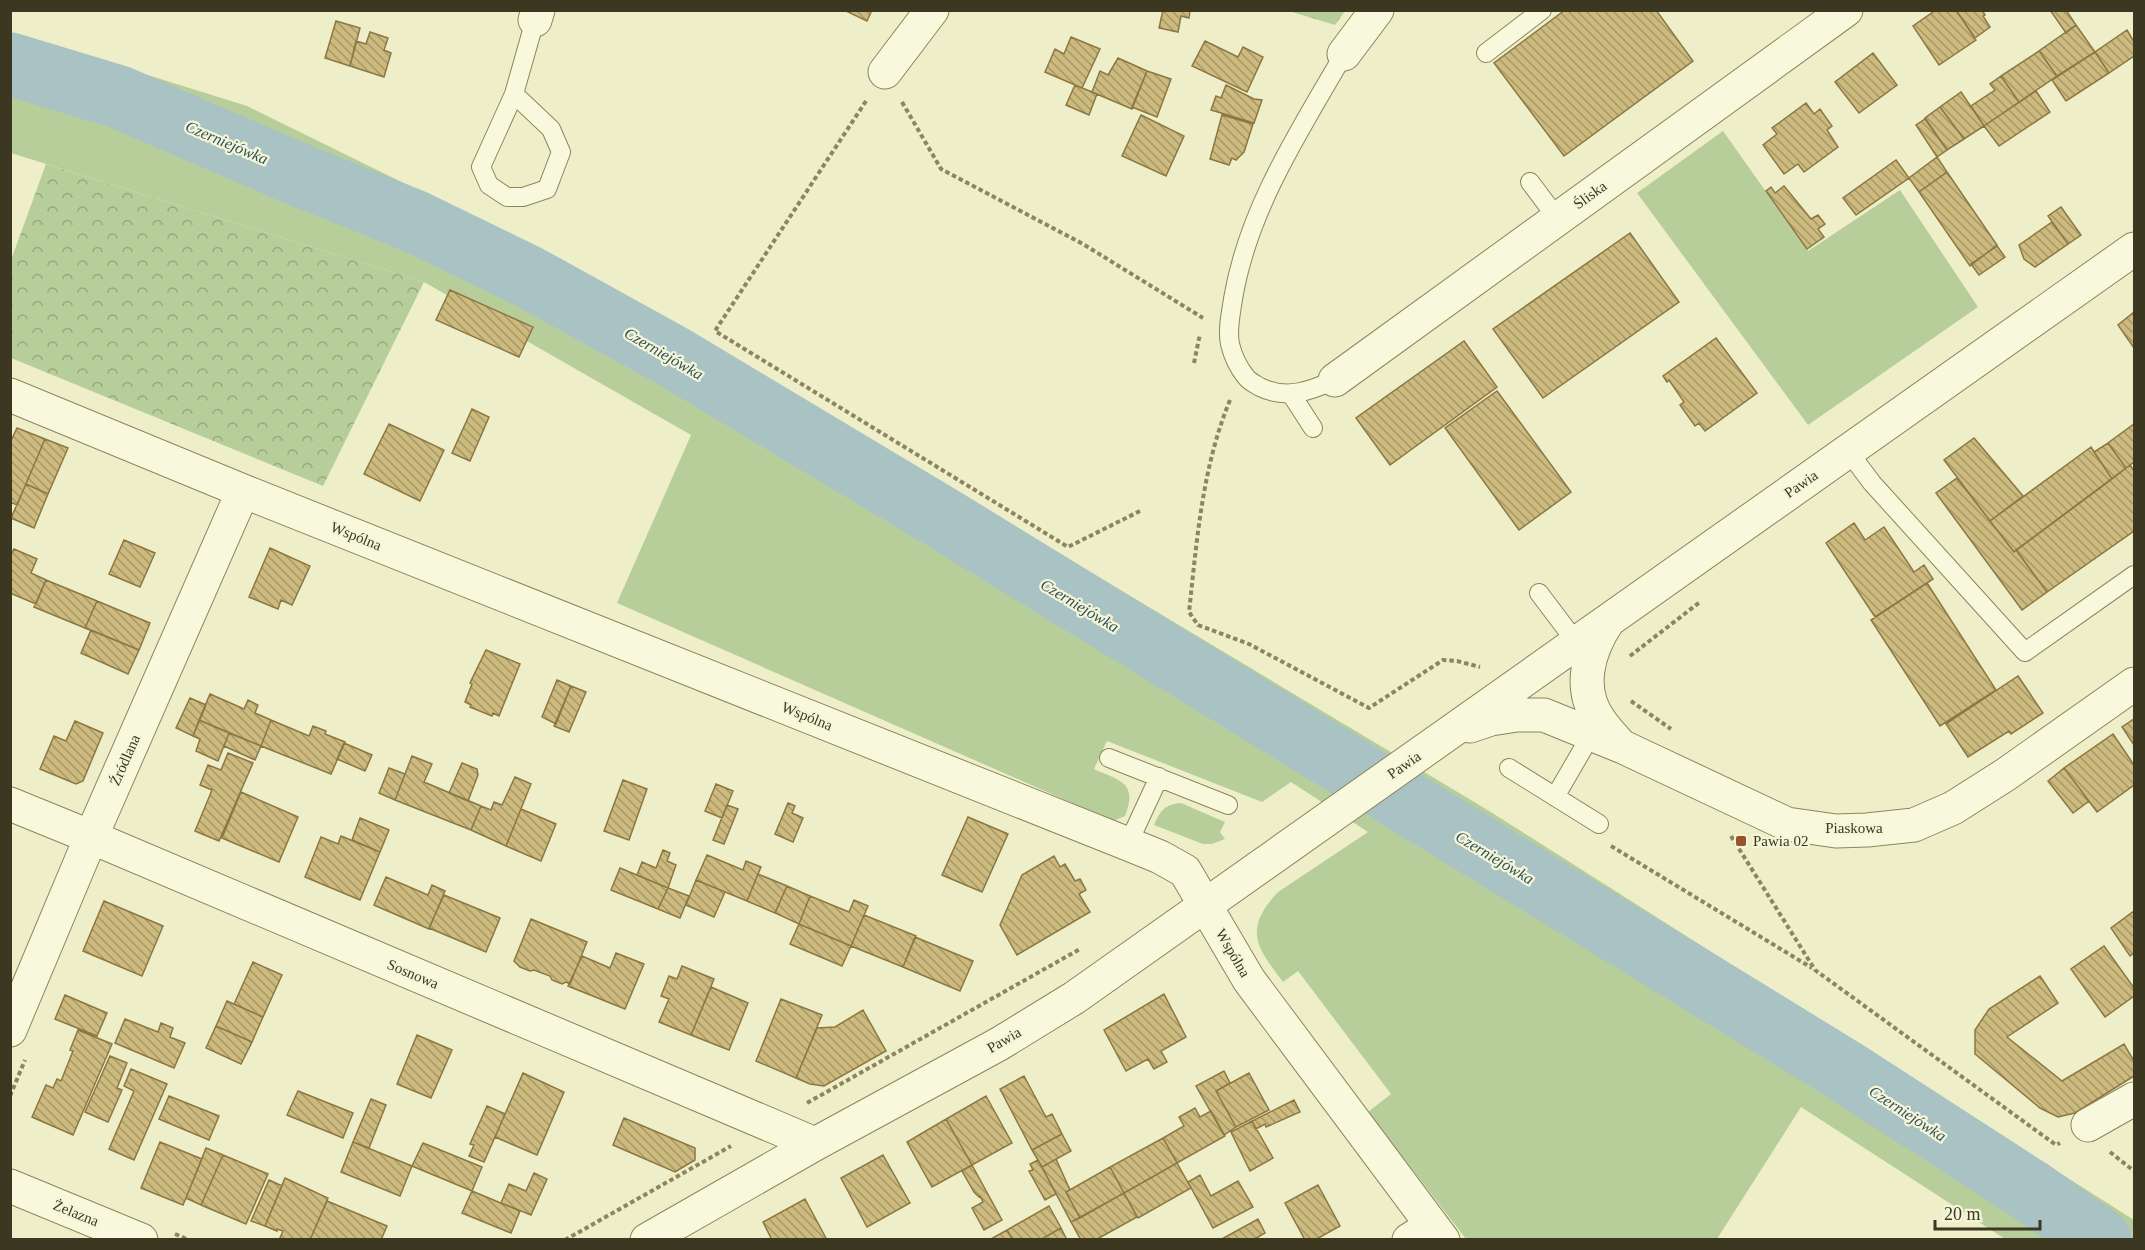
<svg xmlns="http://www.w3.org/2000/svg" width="2145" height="1250" font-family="'Times New Roman',serif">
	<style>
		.green { fill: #b7ce9b }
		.forest { fill: url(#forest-crowns) }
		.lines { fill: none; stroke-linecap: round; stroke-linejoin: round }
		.river { stroke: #a9c2c3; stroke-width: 63 }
		.building { fill: url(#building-back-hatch); stroke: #8b7742; stroke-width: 1.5 }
		.lane-casing { stroke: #8c855d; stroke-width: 20 }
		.street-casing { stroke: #8c855d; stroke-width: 35 }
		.path { stroke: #8c855d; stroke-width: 4; stroke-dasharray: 4.5 3; stroke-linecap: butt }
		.lane { stroke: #f8f9dc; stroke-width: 18 }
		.street { stroke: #f8f9dc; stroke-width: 33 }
		.poi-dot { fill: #9b512c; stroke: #f5f6d8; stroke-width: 2 }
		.labels { text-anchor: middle; stroke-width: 4.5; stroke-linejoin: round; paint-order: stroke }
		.street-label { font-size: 15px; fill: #3c3720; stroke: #f5f6d8 }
		.poi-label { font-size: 15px; fill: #3c3720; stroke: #f5f6d8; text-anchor: start }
		.water-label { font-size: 16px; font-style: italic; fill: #30505c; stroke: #f5f6d8 }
	</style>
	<defs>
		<pattern id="forest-crowns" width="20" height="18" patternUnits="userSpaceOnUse" patternTransform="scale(1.5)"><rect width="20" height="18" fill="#b7ce9b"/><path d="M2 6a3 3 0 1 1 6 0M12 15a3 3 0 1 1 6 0" fill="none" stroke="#96a87e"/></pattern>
		<pattern id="building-back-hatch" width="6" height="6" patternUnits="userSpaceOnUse" patternTransform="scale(1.5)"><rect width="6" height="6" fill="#cdba7e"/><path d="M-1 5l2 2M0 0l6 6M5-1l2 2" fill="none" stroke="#a89867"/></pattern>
	</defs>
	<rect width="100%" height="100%" fill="#eeefc8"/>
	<path class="green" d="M10,32L247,106L538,249L728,355L1486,809L2134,1220V1239H2005L1801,1107L1717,1239H1466L1368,1112L1391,1094L1298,971L1283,982C1256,946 1243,930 1278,892L1368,832L1291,782L1262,802L1107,741L1094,769C1121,781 1138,783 1125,816L1113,821L617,603L691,435L424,282L11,153Z
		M1723,131L1808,251L1900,190L1978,307L1808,425L1637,193Z
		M1181,803L1225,822L1220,832L1225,839L1212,844H1203L1154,825C1160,811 1165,804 1181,803Z"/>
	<path class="forest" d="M1289,11H1345L1335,25Z
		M46,164L424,282L323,486L11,358V260Z"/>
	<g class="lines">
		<path class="river" d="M10,64L119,97L290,171L416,222L527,276L672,356L944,519L1842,1069L2031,1191L2100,1240"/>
	</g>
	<path class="building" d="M844,10H872L867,21Z
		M1163,10H1190L1189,18L1181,16L1178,32L1159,28Z
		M1565,10H1656L1693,61L1564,156L1494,63Z
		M1936,10H1956L1976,40L1939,65L1913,26Z
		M1956,10H1982L1985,15L1983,16L1990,27L1975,38Z
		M2050,10H2066L2076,25L2066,33Z
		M336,21L360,28L350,66L325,58Z
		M2076,25L2095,52L2057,76L2039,51Z
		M2127,30L2134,42V56L2109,73L2095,52Z
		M370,32L388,38L384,50L391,53L384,77L350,66L356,41L366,44Z
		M1071,37L1100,49L1082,88L1045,72L1055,49L1064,54Z
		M1205,41L1238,57L1243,47L1263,57L1247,92L1192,66Z
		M2039,51L2057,76L2019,102L2001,76Z
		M2095,52L2109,73L2066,101L2052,80Z
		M1873,53L1897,85L1859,113L1835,82Z
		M1118,58L1147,71L1132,109L1092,92L1100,71L1108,75Z
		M1147,71L1171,79L1157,117L1132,107Z
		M2001,76L2019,102L1984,126L1971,106L1995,90L1990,84Z
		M1075,85L1097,94L1089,115L1066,105Z
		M1226,85L1254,99L1262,100L1254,123L1211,110L1216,96L1221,98Z
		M2036,91L2050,112L1999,146L1984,126Z
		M1961,92L1984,126L1964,139L1940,107Z
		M1806,103L1814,114L1820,109L1832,126L1827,130L1838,147L1804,172L1798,164L1784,174L1763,145L1777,134L1772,128Z
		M1940,107L1964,139L1947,150L1925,118Z
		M1141,115L1184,136L1166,176L1122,156Z
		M1222,115L1253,124L1244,152L1236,160L1232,158L1229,165L1210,159Z
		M1925,119L1947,150L1937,157L1916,125Z
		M1937,157L1947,172L1919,192L1909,178Z
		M1896,160L1909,178L1856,215L1843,198Z
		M1947,172L1997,245L1970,266L1919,192Z
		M1784,186L1811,219L1818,215L1825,224L1818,229L1824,237L1807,249L1766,191L1771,187L1775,193Z
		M2061,207L2081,235L2068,244L2048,216Z
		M2052,222L2068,244L2035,267L2024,259L2019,245Z
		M1630,233L1679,302L1543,398L1493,329Z
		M1997,246L2005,257L1979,275L1971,264Z
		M450,290L533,327L519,357L436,320Z
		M2134,312V348L2118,325Z
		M1716,338L1757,393L1705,431L1699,423L1695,426L1680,405L1684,402L1669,380L1667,382L1663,376Z
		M1464,341L1497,387L1390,465L1356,418Z
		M1497,391L1571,492L1519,530L1445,428Z
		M472,409L489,417L470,461L452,453Z
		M389,424L444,450L420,501L364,474Z
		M2134,424V462L2126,468L2108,443Z
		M17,428L45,439L17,505L10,502V443Z
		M1974,438L2023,496L1990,521L1944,460Z
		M45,439L68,448L48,494L26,484Z
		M2108,443L2126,468L2112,479L2094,452Z
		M2091,447L2112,479L2014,552L1990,521Z
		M2130,465L2134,471V531L2047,592L2016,550Z
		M1957,478L2014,552L2016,550L2047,592L2022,610L1936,493Z
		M26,484L48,494L34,528L11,518Z
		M1854,523L1865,540L1884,527L1914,572L1924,565L1933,579L1875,617L1826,543Z
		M124,540L155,553L140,587L109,574Z
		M270,548L310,566L292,605L281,600L278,609L249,597Z
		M14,549L37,559L31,573L46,580L36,604L10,593V557Z
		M46,580L97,601L85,628L34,607Z
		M1927,583L1996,690L1940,726L1871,620Z
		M97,601L150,623L139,650L85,628Z
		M91,630L139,650L128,674L81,653Z
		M486,650L520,664L499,716L493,713L492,716L470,707L471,705L465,702L472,684L470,683Z
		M2018,676L2043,713L2011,734L2009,731L1968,757L1946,724Z
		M557,680L571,686L556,724L542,717Z
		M571,686L586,692L569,732L554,726Z
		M210,694L244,709L248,700L258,705L255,713L271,720L261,746L199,720Z
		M190,698L206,705L193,736L176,728Z
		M2134,719V745L2122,727Z
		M199,720L229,733L218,761L196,751L200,739L193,736Z
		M271,720L309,736L313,726L326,731L325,734L345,742L331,774L261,746Z
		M75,721L103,733L83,781L76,784L40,769L54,736L66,741Z
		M229,733L261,746L255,760L224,746Z
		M2113,734L2134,765V785L2097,812L2064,768Z
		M344,743L372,755L365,771L337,759Z
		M228,753L253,763L219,841L195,831L212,790L200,785L208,765L221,770Z
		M412,756L432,764L424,782L481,806L471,830L395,800Z
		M462,763L477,769L478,775L468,801L449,793Z
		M389,768L405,774L395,800L379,793Z
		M2064,768L2089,801L2073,813L2048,781Z
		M515,777L531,784L506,846L471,830L481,806L491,810L494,802L502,805Z
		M623,780L647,789L629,840L604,831Z
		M716,784L733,791L722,818L705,811Z
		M241,792L298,817L279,862L222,838Z
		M788,803L795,806L792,813L803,818L793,842L775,834Z
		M727,805L738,809L724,844L713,840Z
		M521,809L556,824L541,861L506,846Z
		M968,817L1008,834L982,892L942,875Z
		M360,818L389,830L380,852L352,840Z
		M341,836L380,852L360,900L305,877L321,837L338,844Z
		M663,850L670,853L667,861L676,865L668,888L637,875L642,862L656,868Z
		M707,855L743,870L746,861L761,867L747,901L696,880Z
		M1054,856L1060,867L1065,864L1075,881L1080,879L1086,890L1079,894L1090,912L1017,955L1000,925L1022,875Z
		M620,868L668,888L658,909L611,890Z
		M758,874L787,886L775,913L747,901Z
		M386,877L428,895L432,885L445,891L429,929L374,905Z
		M696,880L725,892L714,917L686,905Z
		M787,886L810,896L799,924L775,913Z
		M668,888L689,896L680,918L658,909Z
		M444,895L500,918L486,952L429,928Z
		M810,896L849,912L854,900L868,906L851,946L799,924Z
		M104,901L163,926L142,976L83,951Z
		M2134,911V953L2130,956L2111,928Z
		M864,915L916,936L903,967L851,946Z
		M531,919L587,942L570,984L566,982L562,984L552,980L550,976L534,970L530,971L520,967L514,961Z
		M799,924L851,946L842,966L790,944Z
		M915,937L973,961L960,991L903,967Z
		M2104,946L2134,988V996L2105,1017L2071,969Z
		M616,953L644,964L625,1009L568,986L582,956L610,968Z
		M253,962L282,975L263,1017L234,1004Z
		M682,966L714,979L691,1035L659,1022L669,999L661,996L669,976L677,979Z
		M2040,976L2058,1003L2007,1037L2062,1081L2124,1044L2134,1061V1076L2075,1113L2058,1117L2040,1108L1975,1054V1030L1989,1009Z
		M711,987L748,1003L729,1050L691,1035Z
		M1164,994L1186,1037L1161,1051L1167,1062L1154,1069L1148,1059L1126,1071L1104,1030Z
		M65,995L107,1013L97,1036L55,1019Z
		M781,999L822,1015L796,1078L756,1061Z
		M227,1001L263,1017L252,1042L216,1026Z
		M863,1010L886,1051L824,1086L810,1084L796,1078L817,1028L835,1027Z
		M125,1019L158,1032L161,1023L173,1028L170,1037L185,1043L174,1068L115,1043Z
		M216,1026L252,1042L241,1064L206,1048Z
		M78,1030L112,1044L73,1135L32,1117L46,1085L53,1088L57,1079L61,1081L73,1051L70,1050Z
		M417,1035L452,1050L431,1098L397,1084Z
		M110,1056L127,1063L117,1088L122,1090L108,1122L85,1112Z
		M131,1069L167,1084L134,1160L109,1149L134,1091L124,1086Z
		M1224,1071L1230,1083L1216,1091L1236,1127L1224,1135L1196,1086Z
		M523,1073L564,1092L537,1155L495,1137Z
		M1249,1073L1269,1110L1236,1127L1216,1091Z
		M1024,1076L1046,1117L1052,1114L1062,1134L1032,1150L1000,1089Z
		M298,1091L353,1113L343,1138L287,1115Z
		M169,1096L219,1116L209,1140L159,1119Z
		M986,1096L1012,1143L972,1165L946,1119Z
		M371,1099L386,1105L369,1148L353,1142Z
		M1294,1100L1300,1112L1266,1127L1265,1124L1256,1129L1252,1121Z
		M487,1106L505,1114L484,1162L469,1156L474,1145L470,1144Z
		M1195,1108L1200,1117L1211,1111L1225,1136L1177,1163L1163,1138L1184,1126L1179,1117Z
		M624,1118L695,1148V1160L675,1172L613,1145Z
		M946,1119L972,1165L932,1187L907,1142Z
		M1252,1121L1273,1158L1250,1171L1231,1132Z
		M1062,1134L1071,1151L1042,1167L1032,1150Z
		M1163,1138L1177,1163L1124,1193L1110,1167Z
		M160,1142L202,1159L183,1205L141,1188Z
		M353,1142L412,1166L400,1196L341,1172Z
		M423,1143L482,1167L472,1191L412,1166Z
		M206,1148L223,1155L201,1205L186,1198Z
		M223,1155L268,1174L246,1224L201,1205Z
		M883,1155L910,1203L867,1227L841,1178Z
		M1056,1159L1070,1190L1066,1192L1080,1218L1071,1222L1042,1167Z
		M1038,1160L1056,1194L1045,1200L1029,1171L1033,1170L1030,1164Z
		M1177,1163L1191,1188L1138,1218L1124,1193Z
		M972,1165L1002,1220L984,1230L972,1208L983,1202L980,1196L979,1197L974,1192L962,1171Z
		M1110,1167L1124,1193L1080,1218L1066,1192Z
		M534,1173L547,1179L531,1215L501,1203L509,1184L526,1191Z
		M1200,1175L1211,1196L1238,1181L1253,1207L1213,1228L1188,1182Z
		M285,1178L328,1198L310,1240H279L283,1231L277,1229V1231L265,1226Z
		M269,1180L282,1186L265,1226L251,1221Z
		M1318,1185L1340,1226L1315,1240H1305L1285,1203Z
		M472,1191L520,1211L511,1233L462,1213Z
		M1124,1193L1137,1217L1099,1238V1240H1081L1071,1222Z
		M805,1199L827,1240H772L763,1222Z
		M327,1201L387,1226L381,1240H310Z
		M1049,1206L1061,1228L1040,1240H1013L1007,1230Z
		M1258,1219L1265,1233L1253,1240H1220Z
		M1061,1228L1067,1240H1040Z
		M1007,1230L1013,1240H989Z"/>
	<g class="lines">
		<defs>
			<path id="lane" d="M1486,53L1542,10
				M514,94L551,129L561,152L547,189L523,197H507L489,185L481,167L514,94L535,20
				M1530,182L1557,218
				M1335,380C1310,391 1286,400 1260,387C1255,384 1250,382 1246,377C1238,367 1233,357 1230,344C1227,330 1231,313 1233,299C1248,209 1299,132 1344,54
				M1291,394L1313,428
				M1848,451L1872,483L2025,652L2134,575
				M1539,593L1576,642
				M1109,758L1228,805
				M1509,768L1599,824
				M1555,797L1591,735
				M1128,844L1159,777"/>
			<path id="street" d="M535,20L538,10
				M1344,54L1377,10
				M885,72L932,10
				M1335,380L1846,10
				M10,395L243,491L1128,844L1160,857L1185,871L1249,980L1443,1240
				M1608,621C1588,651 1577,689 1600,721C1606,730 1614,738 1621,746
				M1470,726L1491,719L1517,715H1544L1623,747L1787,824L1836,831L1867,830L1914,825L1953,808L2005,775L2134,684
				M10,804L91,837L815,1144
				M10,1030L91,837L243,491
				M2088,1125L2134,1099
				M10,1186L141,1240
				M647,1240L815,1144L999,1044L1074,998L2134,249
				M1409,1240L1432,1226"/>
		</defs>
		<use href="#lane" class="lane-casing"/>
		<use href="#street" class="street-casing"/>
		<path class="path" d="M866,101L715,331L1068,547L1140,511
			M902,102L941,169L1083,244L1203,318
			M1194,363L1200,334
			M1230,400C1202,468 1197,540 1189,612L1198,625L1249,644L1369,708L1443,660L1457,661L1480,667
			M1630,656L1700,602
			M1631,701L1671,729
			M1731,836L1815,970L2056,1145L2060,1143
			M1611,846L1812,968
			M10,1096L25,1060
			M807,1103L1080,949
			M2110,1152L2134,1171
			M175,1234L189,1240
			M565,1240L731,1146"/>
		<use href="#lane" class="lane"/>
		<use href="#street" class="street"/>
	</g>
	<rect class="poi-dot" x="1735" y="835" width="12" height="12" rx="3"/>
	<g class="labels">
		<g class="street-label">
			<text transform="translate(1590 195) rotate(-36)" y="5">Śliska</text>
			<text transform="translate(1801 484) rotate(-35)" y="5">Pawia</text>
			<text transform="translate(356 536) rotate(22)" y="5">Wspólna</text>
			<text transform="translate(807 716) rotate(22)" y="5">Wspólna</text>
			<text transform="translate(125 760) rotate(-66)" y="5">Źródlana</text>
			<text transform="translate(1404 765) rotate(-35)" y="5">Pawia</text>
			<text x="1854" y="833">Piaskowa</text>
			<text transform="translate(1233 953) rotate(60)" y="5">Wspólna</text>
			<text transform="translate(413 974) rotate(23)" y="5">Sosnowa</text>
			<text transform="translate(1004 1040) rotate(-30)" y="5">Pawia</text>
			<text transform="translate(76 1213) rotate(22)" y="5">Żelazna</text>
		</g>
		<g class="poi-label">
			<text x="1753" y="846">Pawia 02</text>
		</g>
		<g class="water-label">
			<text transform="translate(227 142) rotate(23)" y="6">Czerniejówka</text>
			<text transform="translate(664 353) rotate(30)" y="6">Czerniejówka</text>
			<text transform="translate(1080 605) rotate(31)" y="6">Czerniejówka</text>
			<text transform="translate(1495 857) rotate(31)" y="6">Czerniejówka</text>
			<text transform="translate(1908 1113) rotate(33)" y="6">Czerniejówka</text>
		</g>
	</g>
	<rect width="2145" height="1250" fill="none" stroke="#3c3720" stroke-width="24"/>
	<path d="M1935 1220v9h105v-9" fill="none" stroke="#3c3720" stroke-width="3"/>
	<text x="1944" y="1220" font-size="18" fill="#3c3720" stroke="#f5f6d8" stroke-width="4.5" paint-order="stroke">20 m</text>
</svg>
